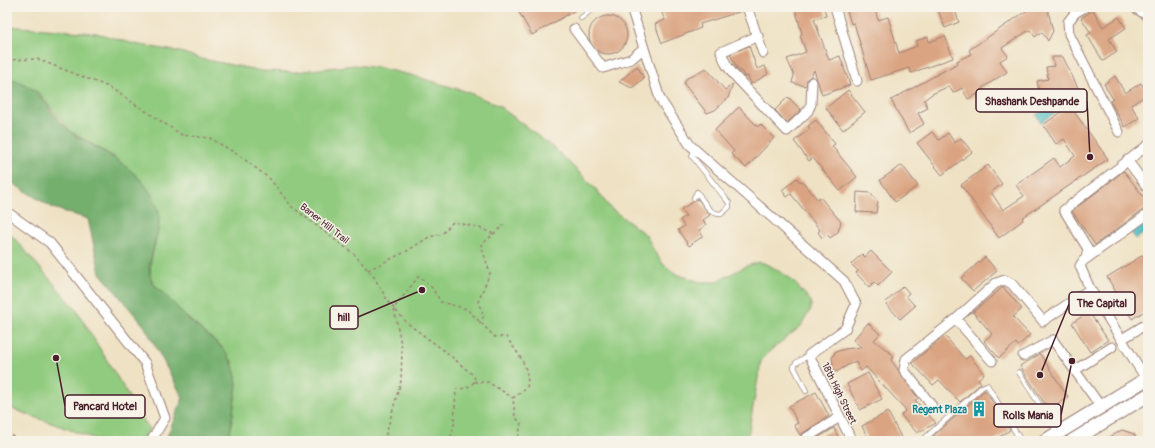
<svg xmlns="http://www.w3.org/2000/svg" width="1155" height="448" font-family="Pangolin,sans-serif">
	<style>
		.green { fill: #91cb7f; stroke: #6e7555 }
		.forest { fill: #74af6e; stroke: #5f674c }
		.water { fill: #50bfc5; stroke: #4d6f78 }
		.building { fill: #daa482 }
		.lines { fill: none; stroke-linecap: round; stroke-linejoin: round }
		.lane-casing { stroke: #9c8078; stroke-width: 6 }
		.street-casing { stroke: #9c8078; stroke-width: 11 }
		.secondary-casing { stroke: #9c8078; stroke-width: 15 }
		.path { stroke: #9c8078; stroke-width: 1.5; stroke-dasharray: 3 3; stroke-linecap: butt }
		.lane { stroke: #fff; stroke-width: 4.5 }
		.street { stroke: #fff; stroke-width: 9 }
		.secondary { stroke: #fff; stroke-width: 13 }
		.labels { text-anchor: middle; stroke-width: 3; stroke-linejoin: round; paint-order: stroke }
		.street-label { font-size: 10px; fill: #4a1f2b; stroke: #f7f3e8 }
		.culture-label { font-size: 10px; font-weight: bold; fill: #0d838f; stroke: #f7f3e8; text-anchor: end }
		.leader { fill: none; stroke: #4a1f2b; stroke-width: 1.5 }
		.callout-dot { fill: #4a1f2b; stroke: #f7f3e8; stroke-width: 1.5 }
		.callout { fill: #f7f3e8; stroke: #4a1f2b; stroke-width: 1.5 }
		.callout-label { font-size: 11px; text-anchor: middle; font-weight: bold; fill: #4a1f2b }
	</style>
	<rect width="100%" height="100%" fill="#f7f3e8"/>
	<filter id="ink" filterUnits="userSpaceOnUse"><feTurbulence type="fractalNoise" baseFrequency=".025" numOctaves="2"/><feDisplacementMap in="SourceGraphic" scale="8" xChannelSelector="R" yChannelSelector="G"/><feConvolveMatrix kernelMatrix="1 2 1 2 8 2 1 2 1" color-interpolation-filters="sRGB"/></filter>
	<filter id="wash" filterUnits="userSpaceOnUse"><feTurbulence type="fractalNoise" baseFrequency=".012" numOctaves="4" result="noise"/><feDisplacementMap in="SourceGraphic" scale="16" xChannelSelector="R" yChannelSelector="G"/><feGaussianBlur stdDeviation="0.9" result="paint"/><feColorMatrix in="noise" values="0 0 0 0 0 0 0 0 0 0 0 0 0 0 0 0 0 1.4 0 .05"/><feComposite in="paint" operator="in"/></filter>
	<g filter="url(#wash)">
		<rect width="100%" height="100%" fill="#efe2c4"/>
		<path class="green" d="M7,26L96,33L135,44L180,52L202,59L262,71L295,72L354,65L380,68L411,75L468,92L499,106L555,149L595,188L610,208L646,235L654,251L663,264L676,274L700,282H716L746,266L760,262L769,265L790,278L811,301V309L801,326L772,349L761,361L747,441H229L237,384L232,361L221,346L185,316L154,284L150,276L151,261L159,226L141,180L114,157L70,131L39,93L16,80L7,79Z
			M7,230L75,308L149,429L144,441H101L7,407Z"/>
		<path class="forest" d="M7,79C44,84 46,112 70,131C76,137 86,141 93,145C119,160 149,179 158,209C165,232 141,262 153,283C157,289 165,294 170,300C175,304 179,310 184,315C208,339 234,346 237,384L229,441H165L183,398L145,327L100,273L88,219L53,208L7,180Z"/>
		<path class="water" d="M1056,100L1062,108L1041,122L1036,115Z
			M1146,220L1148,230L1136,239L1131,232Z"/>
		<g id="blocks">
			<path class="building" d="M516,7H581L532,35Z
				M659,7H741L742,11L700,24L701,28L662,43L655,24L665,20Z
				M795,7H824L826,16L814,19L829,60L840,56L850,85L822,95L814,70L811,76L807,79L806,86L792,83L794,75L787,59L806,52L800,35L802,34Z
				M846,7H874L878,20L888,17L899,53L917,46L916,41L928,37L929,42L945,36L953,58L911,73L909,68L871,80L854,23L851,24Z
				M937,7H954L959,22L945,28Z
				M1032,7H1047L1053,31L1048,41L1042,32L1035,37L1030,30L1020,36L1002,48L1008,56L1000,61L1007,72L982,88L984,91L968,99L962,88L953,93L949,86L932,94L924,100L928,108L918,113L924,124L909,133L891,100L958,63L957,61L971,54L969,50Z
				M1093,10L1103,27L1119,17L1126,28L1109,39L1117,52L1103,61L1087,35L1091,33L1081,18Z
				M589 35a19 19 0 1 1 38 0a19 19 0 1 1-38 0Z
				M749,46L757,69L765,66L768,74L751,84L748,76L744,77L742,72L738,70L730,54Z
				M1052,57H1063L1079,90L1040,98L1037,81L1048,79L1046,67L1054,66Z
				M637,66L644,78L632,88L619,82Z
				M706,68L725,90L733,84L728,98L715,110L707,113L684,84L686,79L691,76Z
				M1115,76L1125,93L1141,83L1148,94L1131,105L1139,118L1125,127L1110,101L1113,99L1104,84Z
				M848,90L865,112L843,130L826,108Z
				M788,97L801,110L787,123L775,110Z
				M1070,106L1108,159L1022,218L1023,220L999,238L961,185L988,165L1002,184L991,192L1003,210L1024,196L1016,185L1054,158L1060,167L1075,156L1064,139L1056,144L1043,125Z
				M739,107L758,127L760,124L774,138L746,168L731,154L734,151L715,130Z
				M816,120L835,144L832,146L857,177L840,191L813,158L809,161L794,141L810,129L808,126Z
				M932,132L939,140L948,133L955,143L961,138L972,152L942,175L917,143Z
				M902,165L918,186L895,202L880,180Z
				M1124,171L1148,203V206L1095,245L1072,211Z
				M797,178L800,182L802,181L818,200L820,197L841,222L838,232L830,238L827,234L822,238L818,232L820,230L791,194L787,197L782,190Z
				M857,192L870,193L878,202L876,213L856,212Z
				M698,199L710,215L703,220L706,225L699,230L703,236L689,246L678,230L684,226L680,220L686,216L681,209Z
				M871,251L892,272L878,286L874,282L869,287L856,273L858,271L851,264L862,254L865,257Z
				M1148,252V309L1132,319L1107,277Z
				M985,257L997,271L973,291L961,278Z
				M903,286L909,293L906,296L915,306L900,319L885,303Z
				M1003,287L1022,309L1013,317L1030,335L1018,346L1016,343L999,358L984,341L992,334L973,312Z
				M1089,312L1108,340L1090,352L1072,323Z
				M868,323L880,334L874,340L894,356L891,360L918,398L915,400L936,423L917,433L901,415L906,410L866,367L861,371L855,361L836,372L830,365L833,363L832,358L835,352L845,349L861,347L853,340Z
				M945,336L965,359L970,356L984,374L978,379L981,383L960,402L939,380L933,385L912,363Z
				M1040,354L1068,397L1049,410L1020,366Z
				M868,373L882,399L860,410L847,384Z
				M985,390L1010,430L993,441H928Z
				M816,392L829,416L800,435L794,425L798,423L789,406Z
				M888,412L903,441H869L862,426Z
				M834,428L840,441H813Z
				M1122,430L1134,434L1138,441H1103Z"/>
		</g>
	</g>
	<g filter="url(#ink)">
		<use href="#blocks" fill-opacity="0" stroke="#9c8078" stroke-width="1"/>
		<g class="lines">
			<defs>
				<path id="lane" d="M581,18L595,7
					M694,198L697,192C704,201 708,214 721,214L729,207V203L726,199L692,156L695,149
					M1019,372L1057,432
					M806,391L794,367L796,363L809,355
					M922,441L982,387L987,385L1021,441"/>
				<path id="street" d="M631,7L660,99L690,145L844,281L856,304L845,329L809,355L852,441
					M747,7L763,53
					M835,7L857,81
					M1085,7L1075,13L1068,22L1069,34L1119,132
					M1134,7L1148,16
					M574,29L603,68L631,59L644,48
					M758,36L721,52L726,64L733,74L787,131L808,111L811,104L812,82
					M1127,160L1148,188
					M7,212L50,243L145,363L165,418L151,441
					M1148,214L1083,261L1080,266L1090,289L1148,382
					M1086,259L1088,249L1064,210L1148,145
					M956,319L996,283L1005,280L1012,284L1043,321L1090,289
					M1122,339L1148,323
					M1023,356L1053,340L1101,407
					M1075,370L1112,347
					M932,406L904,370L906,359L956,319L992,361
					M806,441V438L840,417"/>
				<path id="secondary" d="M1045,441L1148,378
					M1072,441L1148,395"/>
			</defs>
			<use href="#lane" class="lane-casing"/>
			<use href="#street" class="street-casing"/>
			<use href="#secondary" class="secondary-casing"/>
			<path class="path" d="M7,60L37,59L109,87L182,135L210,138L240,156L270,179L292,207L354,254L374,277L389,303L407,323L446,352L473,375L475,379C472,388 464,389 456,389L454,425L450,441
				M368,270L407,251L429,237L442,234L453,222L477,227L494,234
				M479,324L484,316L478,302L490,273L481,245L504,225
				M474,382H488L513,398
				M7,431L17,441
				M384,441L401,381L402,349L394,308L419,276L432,288L441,302L467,309L495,337H506C517,352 531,368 527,388L513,398L515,417L521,423L518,439L520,441"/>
			<use href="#lane" class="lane"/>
			<use href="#street" class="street"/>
			<use href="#secondary" class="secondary"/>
		</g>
	</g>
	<defs>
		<symbol id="building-bare" viewBox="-9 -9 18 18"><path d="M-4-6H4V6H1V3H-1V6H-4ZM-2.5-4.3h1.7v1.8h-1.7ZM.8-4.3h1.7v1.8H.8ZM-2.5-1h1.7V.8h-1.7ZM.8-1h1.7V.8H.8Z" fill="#0f9aa8" stroke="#f7f3e8" stroke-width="2.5" paint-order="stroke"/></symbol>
	</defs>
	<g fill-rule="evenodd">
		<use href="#building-bare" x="968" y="398" width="22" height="22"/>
	</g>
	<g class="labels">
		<g class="street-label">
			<text transform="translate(325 223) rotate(38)" y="4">Baner Hill Trail</text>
			<text transform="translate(840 393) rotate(64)" y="4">18th High Street</text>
		</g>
		<g class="culture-label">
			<text x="967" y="413">Regent Plaza</text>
		</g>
	</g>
	<path class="leader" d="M1090 157L1087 101M1040 375L1069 304M422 290L358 317M56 358L65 406M1072 361L1061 415"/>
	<g class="callout-dot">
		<circle cx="1090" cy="157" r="4"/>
		<circle cx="1040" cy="375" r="4"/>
		<circle cx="422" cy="290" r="4"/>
		<circle cx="56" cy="358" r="4"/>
		<circle cx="1072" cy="361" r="4"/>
	</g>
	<g class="callout">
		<rect x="976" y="89" width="111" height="23" rx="4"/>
		<rect x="1069" y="292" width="66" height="23" rx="4"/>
		<rect x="330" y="306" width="28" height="23" rx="4"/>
		<rect x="65" y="395" width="80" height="23" rx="4"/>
		<rect x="994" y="404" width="67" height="23" rx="4"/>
	</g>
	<g class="callout-label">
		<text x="1032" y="105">Shashank Deshpande</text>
		<text x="1102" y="307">The Capital</text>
		<text x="344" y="321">hill</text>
		<text x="105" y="410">Pancard Hotel</text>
		<text x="1028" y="419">Rolls Mania</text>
	</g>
	<rect width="1155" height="448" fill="none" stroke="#f7f3e8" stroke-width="24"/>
</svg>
